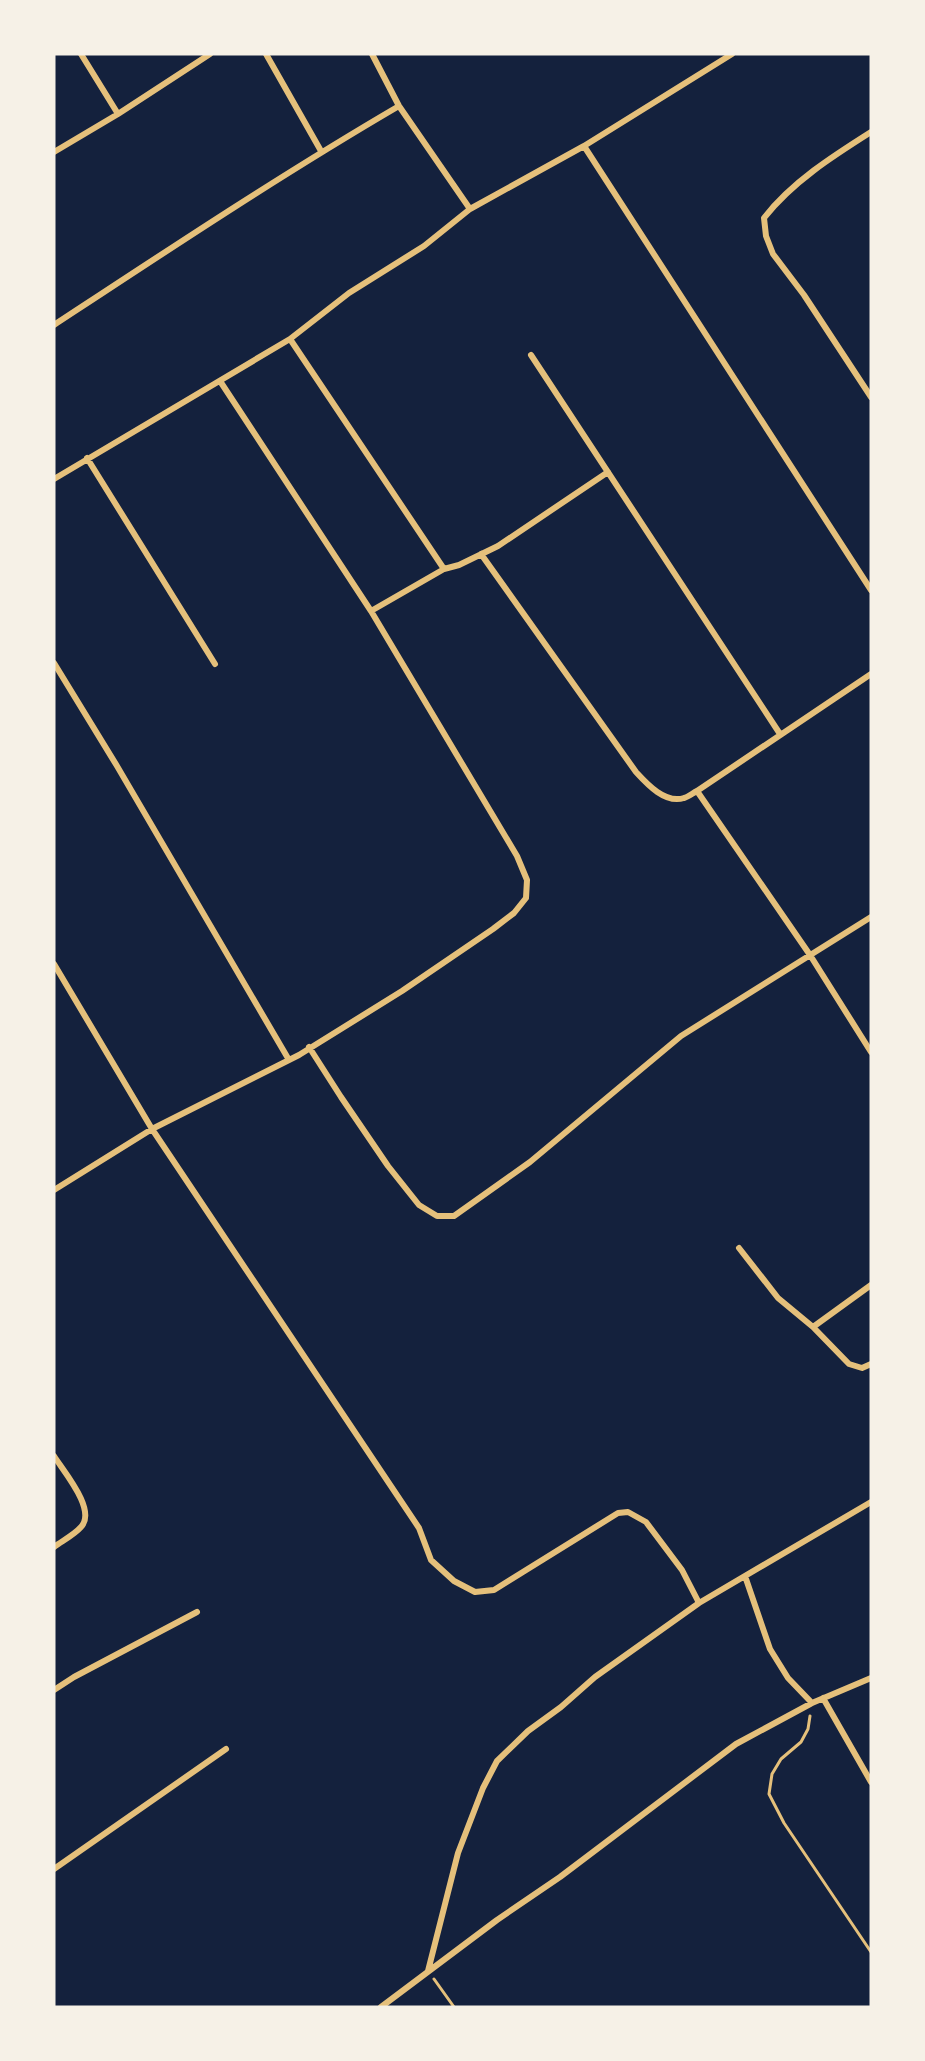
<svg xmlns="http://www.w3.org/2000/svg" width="925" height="2061" font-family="'Roboto Condensed',sans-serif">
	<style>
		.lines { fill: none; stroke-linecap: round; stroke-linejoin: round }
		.path { stroke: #e5c07b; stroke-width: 3 }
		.minor { stroke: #e5c07b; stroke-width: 6 }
	</style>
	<rect width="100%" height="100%" fill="#14213d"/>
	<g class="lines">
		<path class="path" d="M810,1716L808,1729L801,1742L781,1759L772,1774L769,1794L784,1823L871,1952
			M434,1979L454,2007"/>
		<path class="minor" d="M81,54L118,114
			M266,54L321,151
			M372,54L399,106L470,209
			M871,132C833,156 792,182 764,218L766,236L773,254L804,295L871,397
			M584,146L871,590
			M54,152L118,114L210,54
			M54,325C168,250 281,175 399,106
			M290,339L444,569
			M531,355L780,734
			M87,458L215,664
			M54,479L290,339L349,293L424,246L470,209L584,146L732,54
			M481,554L636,772C647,784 665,804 684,798C688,797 693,793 697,791L871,674
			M371,611L444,569L459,565L498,546L608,472
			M54,663L117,766L289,1060
			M697,791L810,955L871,1052
			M54,964L152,1129L419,1528L431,1560L454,1581L475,1592L494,1590L618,1513L628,1512L646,1522L682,1570L699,1603L595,1677L561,1707L528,1731L497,1761L483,1788L458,1853L428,1971
			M309,1047L341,1097L388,1166L419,1205L437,1216H454L530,1162L681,1036L871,917
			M54,1190L152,1129L299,1055L402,991L493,929L514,913L526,898L527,880L517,856L371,611L220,381
			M739,1248L778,1298L813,1327L849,1364L862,1368L871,1364
			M813,1327L871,1285
			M54,1456C64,1472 97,1510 81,1527C74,1535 62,1541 54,1547
			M745,1576L770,1649L788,1678L812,1703
			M699,1603L871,1502
			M54,1690L74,1677L197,1612
			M823,1698L871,1782
			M54,1869L226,1749
			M381,2007L497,1920L560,1877L736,1744L812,1703L871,1678"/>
	</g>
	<rect width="925" height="2061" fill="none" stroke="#f6f1e7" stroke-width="111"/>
</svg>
